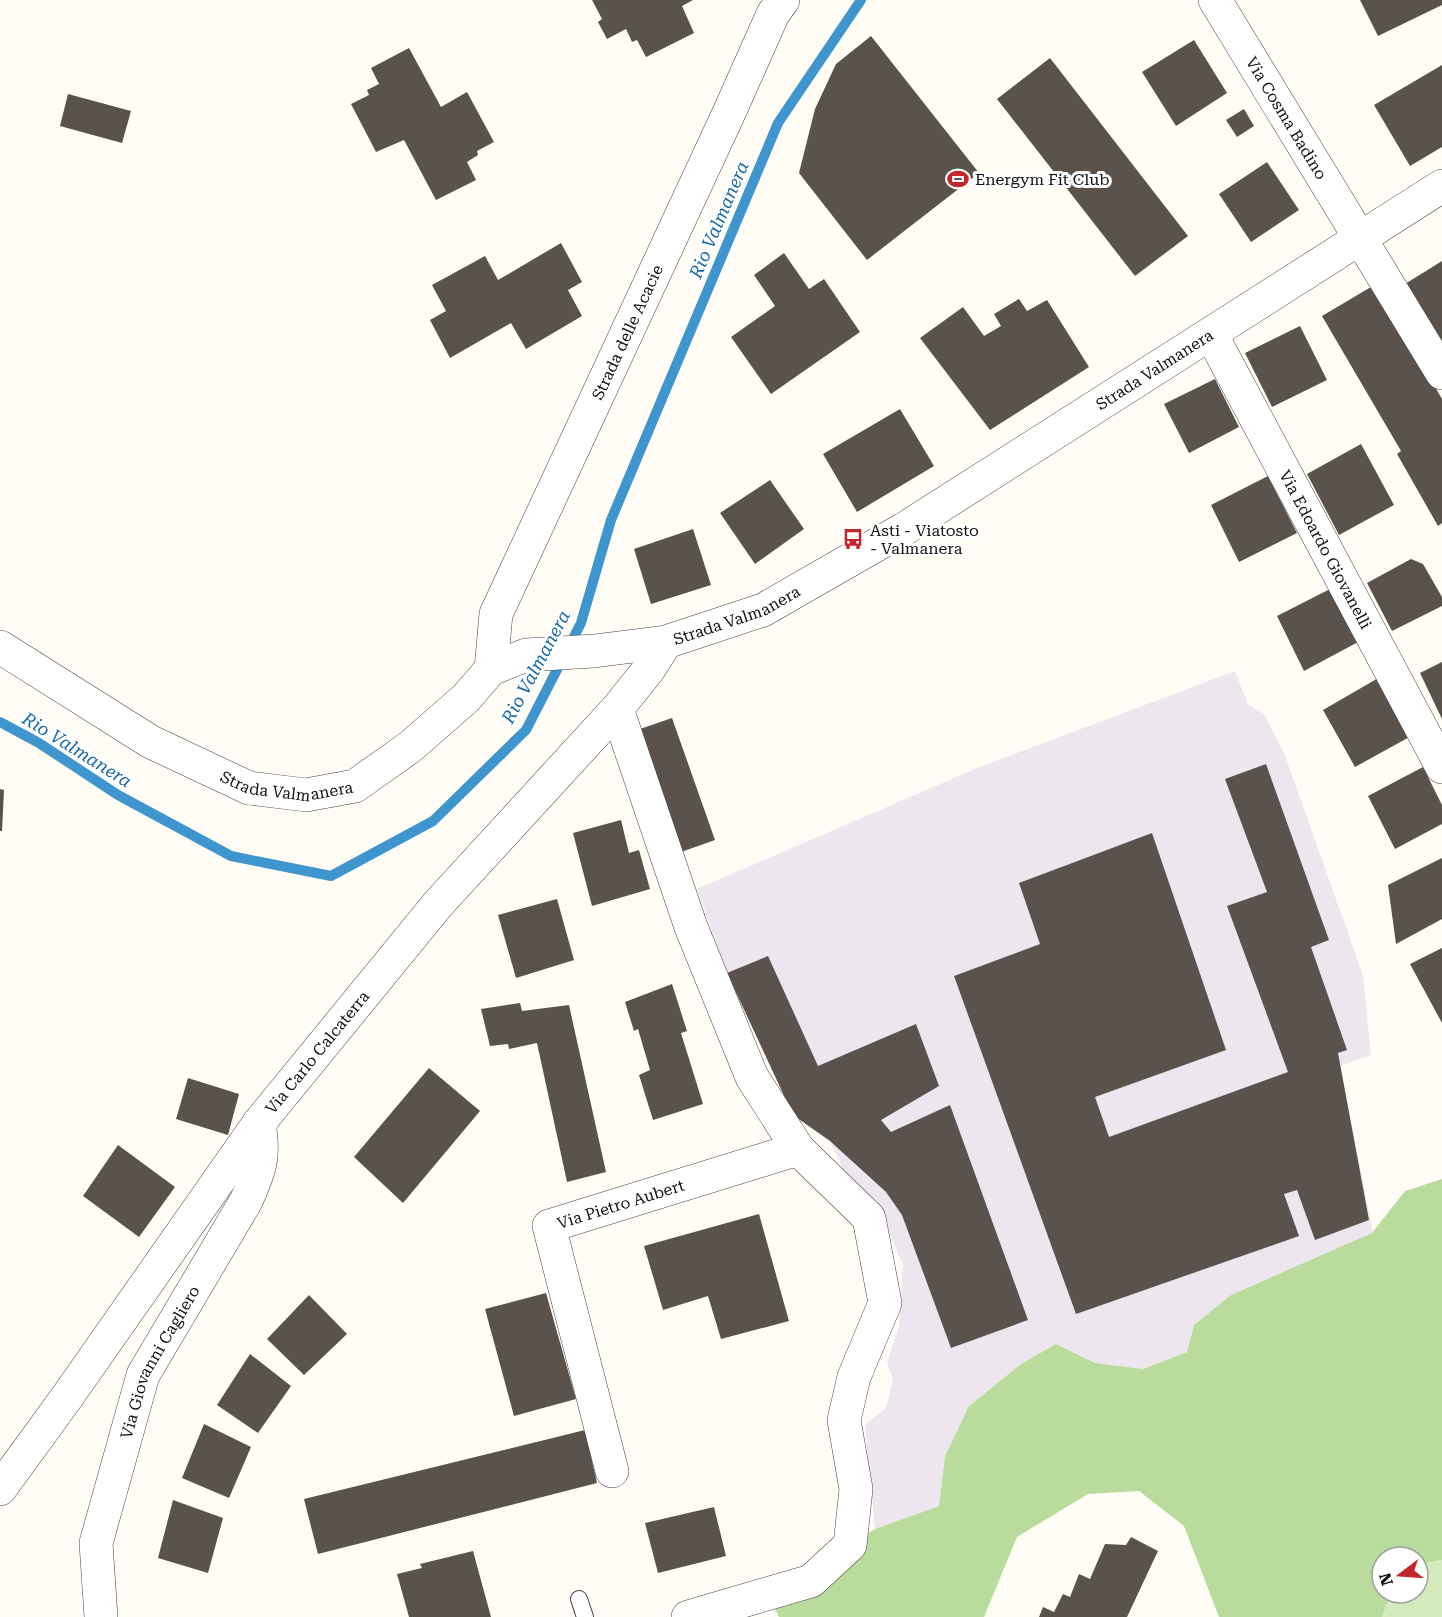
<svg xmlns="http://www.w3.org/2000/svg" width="1442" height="1617" font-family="'Roboto Serif',serif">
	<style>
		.industrial { fill: #eee6ef }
		.green { fill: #d5ebbd }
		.forest { fill: #b9dc9c }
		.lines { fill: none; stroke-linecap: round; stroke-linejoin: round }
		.stream { stroke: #3f96cf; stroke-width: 10 }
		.building { fill: #5a524d }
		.lane-casing { stroke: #444; stroke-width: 18 }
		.street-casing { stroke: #444; stroke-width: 34 }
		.lane { stroke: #fff; stroke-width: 16 }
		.street { stroke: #fff; stroke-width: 33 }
		.labels { text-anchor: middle; stroke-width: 6; stroke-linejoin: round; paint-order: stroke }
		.street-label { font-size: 16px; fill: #111; stroke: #fff }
		.poi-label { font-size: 16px; fill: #111; stroke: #fff; text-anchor: start }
		.water-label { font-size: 18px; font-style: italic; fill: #1768a6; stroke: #fff }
	</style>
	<rect width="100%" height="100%" fill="#fffdf5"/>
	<path class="industrial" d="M1235,671L1248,704L1264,714L1284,753L1363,975L1371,1055L1340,1066L1373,1233L1231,1295L1194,1325L1187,1352L1143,1369L1095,1363L1056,1344L1021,1364L969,1406L945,1456L939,1506L875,1529L865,1425L886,1408L893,1380L887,1362L899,1326L903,1265L878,1208L847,1178L830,1141L793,1115L727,973L697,889L977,768Z"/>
	<path class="green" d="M1442,1560V1617H1382L1391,1593H1418V1564Z"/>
	<path class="forest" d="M1442,1179V1560L1418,1564V1557H1382V1593H1391L1382,1617H1219L1184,1526L1139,1491L1088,1494L1017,1537L984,1617H779L767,1594L875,1529L939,1506L945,1456L969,1406L1021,1364L1056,1344L1095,1363L1143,1369L1187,1352L1194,1325L1231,1295L1372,1233L1405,1191Z"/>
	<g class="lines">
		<path class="stream" d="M0,722L39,743L118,795L231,856L331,876L433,821L526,730L581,623L611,520L778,123L861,0"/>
	</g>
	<path class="building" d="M592,0H693L682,6L694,33L646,57L637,40L632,42L626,29L607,39L598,22L602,19Z
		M1360,0H1442V5L1378,36Z
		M871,36L979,173L867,260L799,173L815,109L836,64Z
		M1194,40L1227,93L1176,126L1142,72Z
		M409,48L441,107L467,92L494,142L477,151L478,155L467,162L476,180L436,200L404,140L376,152L351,104L369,95L367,90L379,84L371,68Z
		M1050,58L1188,236L1135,276L997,99Z
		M1442,65V147L1410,166L1374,105Z
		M68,94L131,111L122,143L60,126Z
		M1244,109L1254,126L1237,137L1226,120Z
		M1267,162L1299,210L1251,242L1219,194Z
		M561,243L582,282L568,290L582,316L526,349L511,323L450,358L430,320L446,311L432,285L485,256L498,280Z
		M784,253L809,289L824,279L860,332L771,394L731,337L775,306L754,275Z
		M1442,261V343L1405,284Z
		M1376,284L1442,399V523L1438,526L1397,454L1401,451L1322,316Z
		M1019,299L1027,311L1047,300L1089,367L990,430L920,338L963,307L984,336L1001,326L994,314Z
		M1300,326L1327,380L1272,407L1245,353Z
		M1215,379L1239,427L1189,453L1164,404Z
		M900,409L934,466L857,512L823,454Z
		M1361,444L1394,505L1339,535L1307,474Z
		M1268,476L1297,533L1239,562L1211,505Z
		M770,480L804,529L755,564L720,513Z
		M693,529L711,585L651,604L634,549Z
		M1411,559L1423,564L1442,597V606L1392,631L1367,583Z
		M1332,588L1360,641L1304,671L1277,616Z
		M1442,662V719L1420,673Z
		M1380,677L1413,735L1355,767L1323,710Z
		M672,718L715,840L681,852L640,729Z
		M1266,764L1329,940L1311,947L1347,1050L1338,1053L1369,1220L1315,1240L1297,1190L1284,1194L1299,1236L1076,1314L954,976L1040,944L1019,883L1152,833L1226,1050L1095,1097L1109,1137L1288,1072L1227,906L1267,892L1225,779Z
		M1423,767L1442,805V824L1395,849L1368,796Z
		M0,789L4,790L2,831H0Z
		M621,820L629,853L639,850L650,889L592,906L573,833Z
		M1442,858V919L1396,944L1388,885Z
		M557,899L574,960L516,978L498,915Z
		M1442,948V1023L1410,964Z
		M768,956L818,1066L916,1024L939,1086L881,1120L891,1132L950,1105L1028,1320L951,1348L902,1215L886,1192L830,1141L793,1115L727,973Z
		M672,984L687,1031L681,1033L703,1104L653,1120L639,1075L650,1070L638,1029L634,1031L625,1002Z
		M520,1003L522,1011L569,1005L606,1172L567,1182L537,1043L509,1049L508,1044L490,1046L481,1009Z
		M429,1068L480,1111L403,1203L354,1157Z
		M188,1078L239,1094L228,1135L176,1119Z
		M118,1145L175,1187L139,1237L83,1196Z
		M759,1214L789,1321L721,1339L708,1296L663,1310L644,1246Z
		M546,1293L576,1399L514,1416L485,1309Z
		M309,1295L347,1334L304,1375L267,1339Z
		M250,1354L291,1386L258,1433L217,1405Z
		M204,1424L251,1447L229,1498L182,1478Z
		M585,1430L597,1483L318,1554L304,1499Z
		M173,1500L223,1518L208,1573L158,1558Z
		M714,1507L726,1556L658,1573L645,1523Z
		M1131,1537L1158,1551L1127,1617H1039L1043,1607L1054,1612L1063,1594L1070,1597L1079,1574L1090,1579L1105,1544L1126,1545Z
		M473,1551L491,1617H409L397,1574L422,1568L420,1564Z"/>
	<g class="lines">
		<defs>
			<path id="lane" d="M579,1599L585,1617"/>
			<g id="street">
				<path id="s1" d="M1215,0L1442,373"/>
				<path id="s2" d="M1211,334L1442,767"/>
				<path id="s3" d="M0,647L151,742L249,788L306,795L355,786L410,747L466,698L491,669L526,655L594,651L666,642L763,610L904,529L1442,186"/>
				<path id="s4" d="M491,669L496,614L728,115L773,14L783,0"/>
				<path d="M617,709L691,927L752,1077L798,1149L869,1218L885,1303L854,1377L844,1420L856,1489L850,1545L811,1581L688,1617"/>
				<path id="s5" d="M612,1471L549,1226L798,1149"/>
				<path id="s6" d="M0,1489L67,1397L259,1123L438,904L617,709L649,669L666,642"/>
				<path id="s7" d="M101,1617L96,1543L143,1375L246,1201C260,1170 265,1157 259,1123"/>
			</g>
		</defs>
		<use href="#lane" class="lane-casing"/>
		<use href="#street" class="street-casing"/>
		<use href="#lane" class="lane"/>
		<use href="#street" class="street"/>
	</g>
	<defs>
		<symbol id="stadium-bare" viewBox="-9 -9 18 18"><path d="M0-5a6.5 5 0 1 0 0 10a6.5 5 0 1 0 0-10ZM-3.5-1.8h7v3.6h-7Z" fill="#c4262e" stroke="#fff" stroke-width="2.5" paint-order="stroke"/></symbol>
		<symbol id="bus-bare" viewBox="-9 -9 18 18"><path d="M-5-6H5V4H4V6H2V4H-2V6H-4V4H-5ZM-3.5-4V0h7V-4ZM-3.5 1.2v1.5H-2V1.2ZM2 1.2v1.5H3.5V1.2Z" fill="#c4262e" stroke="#fff" stroke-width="2.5" paint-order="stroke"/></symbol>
	</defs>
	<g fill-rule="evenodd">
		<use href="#stadium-bare" x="943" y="164" width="30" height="30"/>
		<use href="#bus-bare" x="838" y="524" width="30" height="30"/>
	</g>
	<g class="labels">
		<g class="street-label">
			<text dy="6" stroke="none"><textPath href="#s1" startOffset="138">Via Cosma Badino</textPath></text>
			<text dy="6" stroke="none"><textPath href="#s4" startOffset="366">Strada delle Acacie</textPath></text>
			<text dy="6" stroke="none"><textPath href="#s3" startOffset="1314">Strada Valmanera</textPath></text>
			<text dy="6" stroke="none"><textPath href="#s2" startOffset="244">Via Edoardo Giovanelli</textPath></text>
			<text dy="6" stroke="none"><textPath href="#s3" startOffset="828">Strada Valmanera</textPath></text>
			<text dy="6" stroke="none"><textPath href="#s3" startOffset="324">Strada Valmanera</textPath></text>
			<text dy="6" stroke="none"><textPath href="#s6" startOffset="540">Via Carlo Calcaterra</textPath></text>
			<text dy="6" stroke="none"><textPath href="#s5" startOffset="328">Via Pietro Aubert</textPath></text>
			<text dy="6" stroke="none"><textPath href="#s7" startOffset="267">Via Giovanni Cagliero</textPath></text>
		</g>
		<g class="poi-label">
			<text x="975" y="185">Energym Fit Club</text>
			<text x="870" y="536">Asti - Viatosto<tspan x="870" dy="18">- Valmanera</tspan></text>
		</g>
		<g class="water-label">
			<text transform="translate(719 220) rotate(-67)" y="6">Rio Valmanera</text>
			<text transform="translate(536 667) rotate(-62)" y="6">Rio Valmanera</text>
			<text transform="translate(77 750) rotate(32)" y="6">Rio Valmanera</text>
		</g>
	</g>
	<g transform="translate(1400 1575) rotate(253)"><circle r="28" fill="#ffffff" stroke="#a0a0a0" stroke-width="1.5"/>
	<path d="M0-4.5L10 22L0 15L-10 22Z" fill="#c4262e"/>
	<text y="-9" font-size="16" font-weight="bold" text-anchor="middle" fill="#111111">N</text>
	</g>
</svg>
